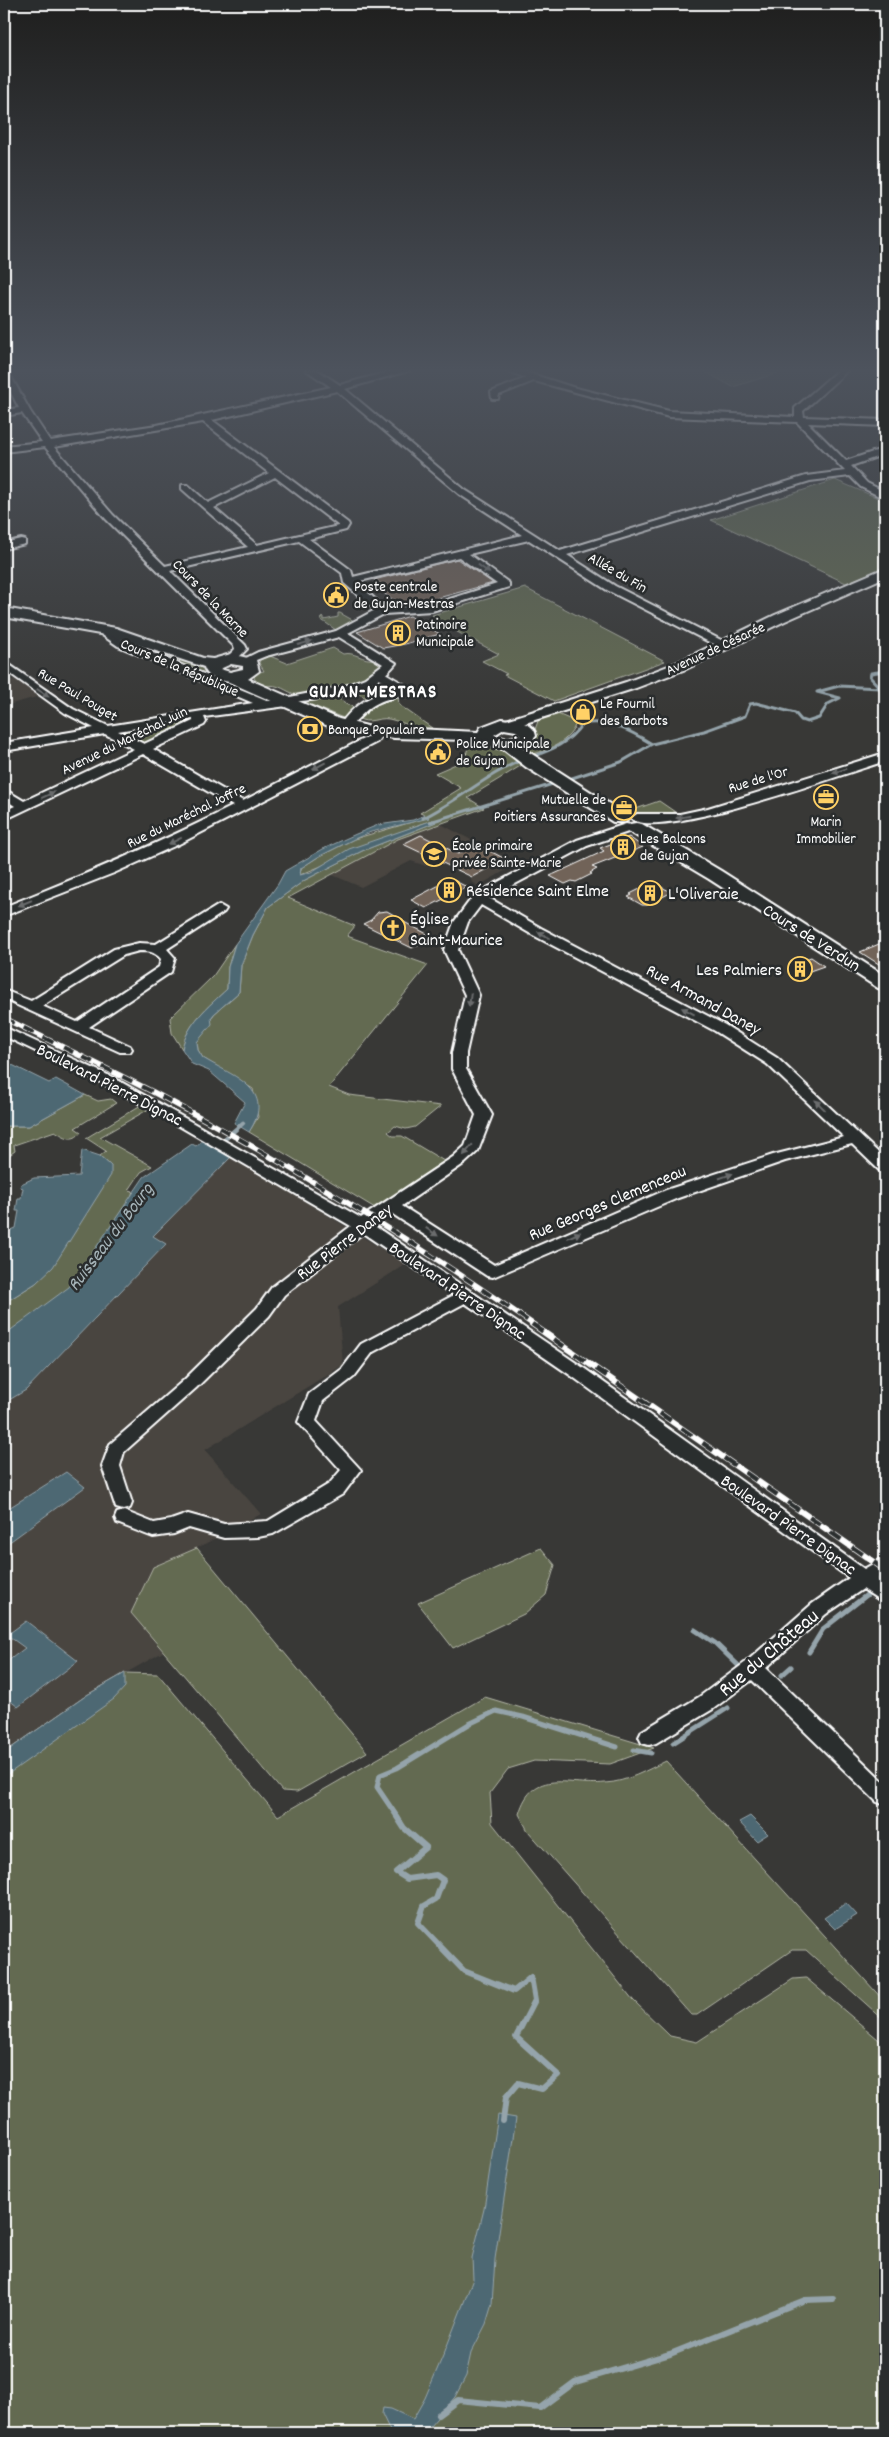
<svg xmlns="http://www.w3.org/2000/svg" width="889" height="2437" font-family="Dekko,sans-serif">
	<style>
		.built { fill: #494540 }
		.green { fill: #646b51; stroke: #b2b5a8 }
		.water { fill: #4e6873; stroke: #95a4ab }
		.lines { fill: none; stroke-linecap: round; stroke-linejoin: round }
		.stream-far3 { stroke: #95a4ab; stroke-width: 3 }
		.stream-far2 { stroke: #95a4ab; stroke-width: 4.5 }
		.stream-far1 { stroke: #95a4ab; stroke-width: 5 }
		.stream { stroke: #95a4ab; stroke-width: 6 }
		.building { fill: #716358; stroke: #fff }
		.pedestrian-casing { stroke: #fff; stroke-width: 12 }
		.minor-casing { stroke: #fff; stroke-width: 4 }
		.tertiary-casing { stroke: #fff; stroke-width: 4 }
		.secondary-casing { stroke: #fff; stroke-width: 4 }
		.pedestrian { stroke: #2a2d2e; stroke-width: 9 }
		.minor { fill: #2a2d2e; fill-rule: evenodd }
		.tertiary { fill: #2a2d2e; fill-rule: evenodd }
		.secondary { fill: #2a2d2e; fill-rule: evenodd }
		.rail-far1-casing { stroke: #fff; stroke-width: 5.5 }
		.rail-casing { stroke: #fff; stroke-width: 6 }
		.rail-far1 { stroke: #2a2d2e; stroke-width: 4; stroke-dasharray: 11; stroke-linecap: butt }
		.rail { stroke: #2a2d2e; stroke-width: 4.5; stroke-dasharray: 13; stroke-linecap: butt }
		.oneway { fill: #6a6c6d }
		.labels { text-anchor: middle; stroke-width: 5; stroke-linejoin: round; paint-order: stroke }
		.far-street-label { font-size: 15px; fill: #fff; stroke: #2a2d2e }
		.far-poi-label { font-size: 15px; fill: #fff; stroke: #2a2d2e; text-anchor: start }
		.poi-label { font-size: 18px; fill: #fff; stroke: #2a2d2e; text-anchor: start }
		.street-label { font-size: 18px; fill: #fff; stroke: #2a2d2e }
		.far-district-label { font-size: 19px; font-weight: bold; letter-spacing: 1px; fill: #fff; stroke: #2a2d2e }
		.water-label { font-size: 19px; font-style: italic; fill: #a6b4b9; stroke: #2a2d2e }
		.near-street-label { font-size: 21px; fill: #fff; stroke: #2a2d2e }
	</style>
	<rect width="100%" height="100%" fill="#383836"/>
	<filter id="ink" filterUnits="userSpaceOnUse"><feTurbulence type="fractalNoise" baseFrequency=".02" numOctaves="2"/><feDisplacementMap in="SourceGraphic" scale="10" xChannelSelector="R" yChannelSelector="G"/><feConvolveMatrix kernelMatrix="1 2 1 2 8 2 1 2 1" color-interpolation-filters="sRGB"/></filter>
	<g filter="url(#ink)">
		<path class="built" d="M15,679L37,695L40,696L4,706V682Z
			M439,823L517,864L478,886L471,881L472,877L439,860L426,866L411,861L361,887L330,874L398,839Z
			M232,1156L406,1264L338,1307L343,1365L205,1450L261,1514L197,1548L153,1567L131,1613L163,1652L87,1695L4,1753V1546L84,1487L4,1511V1403L26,1390L166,1244L153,1236Z"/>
		<path class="green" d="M702,370H776L781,372L733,387Z
			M835,480L885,501V567L846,583L711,520Z
			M525,588L665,661L554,701L504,675L507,674L482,661L499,654L444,625L432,615Z
			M338,613H340L356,622L336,630L320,619L324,617V620L338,617Z
			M126,640L199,666L212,677L232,681L262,696L256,697L124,641Z
			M333,648L343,654C354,651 363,661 374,659L380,664C378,684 319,695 302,695C293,696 285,688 276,686C268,684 258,689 254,677L258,672L264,671L259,663L260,660L270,656L287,663Z
			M376,682H381L393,690L367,698L352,691Z
			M334,696L354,708L347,717L343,718L304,702Z
			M395,696L398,697L399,705L432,728C414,729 406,723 389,719C378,717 368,725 358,718L373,703Z
			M553,712L576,722C572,741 546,752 528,755L525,750L526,746L531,741L538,721Z
			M187,720H194V723L146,744H140L119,732Z
			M470,738L512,754L513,758L522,765L468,798L484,808L398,839L288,898L355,926L347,936L428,965L329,1087L349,1095L441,1106L415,1127L406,1129L395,1126L388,1132L393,1136H402L444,1161L375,1208L249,1132L258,1117L253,1089L203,1058L198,1050L197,1042L214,1014L239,992L241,965L253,935L268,907L305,880L362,851L436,822L433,820L420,824L300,875L301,868L318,857L354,839L429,817L420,813L461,788L435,773L465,760Z
			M659,801L678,814L627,812Z
			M235,944L228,967L227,989C209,1006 187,1023 182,1049L172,1033L170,1018L213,976Z
			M85,1095L98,1101L111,1099L116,1103L75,1128L81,1132C73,1143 65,1137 55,1131L14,1145L15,1151L4,1159V1126H29Z
			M141,1105L149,1109L100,1137L152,1166L141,1172L129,1190L133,1191L115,1243L4,1364V1303L36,1283L111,1166L100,1156L106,1151L86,1138Z
			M197,1548L367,1752L297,1792L282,1791L131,1613L153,1567Z
			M541,1548L555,1565L546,1595L524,1614L453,1648L418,1603Z
			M125,1673L158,1674L278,1816L485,1697L654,1748L610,1764L534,1761L508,1769L490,1793L492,1823L633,2000L670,2036L697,2042L793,1979L806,1978L885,2045V2433H4V1753L87,1695Z
			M666,1761L885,2002V2021L806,1950H792L697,2015H691L528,1831L519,1814C533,1766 569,1787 605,1783C627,1782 647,1770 666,1761Z"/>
		<path class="water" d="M425,815L429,818L371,832L354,839L318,857L301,868L300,875L311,872L349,849L433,820L436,822L362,851L305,880L268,907L253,935L241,965L239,992L214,1014L211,1018L212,1024L197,1042L198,1050L203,1058C234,1077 277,1089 249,1132L234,1123L245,1102L209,1071L192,1064L182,1049C187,1023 209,1006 227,989L228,967L235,944L278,884L285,871L323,849L356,834L378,825L413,820Z
			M4,1061L49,1083L56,1079L85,1095L29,1126H4Z
			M204,1139L232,1156L153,1236L166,1244L26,1390L4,1403V1335L69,1287L144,1177L192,1144L196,1146Z
			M82,1150L100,1156L111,1166V1175L53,1267L36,1283L4,1303V1233L16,1228L19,1211H16L18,1198H21L23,1188L20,1187L21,1184L34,1178L79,1176Z
			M66,1472L85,1487L4,1546V1511Z
			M26,1621L78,1661L18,1707L4,1696V1664L25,1648L7,1635Z
			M125,1673V1687L114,1699L4,1777V1753L87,1695Z
			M750,1816L768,1834L757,1841L739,1822Z
			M846,1903L857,1915L835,1929L824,1918Z
			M498,2115L516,2118L495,2259L492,2304L486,2324L471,2353L466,2376L455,2397L424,2433H391L382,2414L383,2408L391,2409L413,2419L425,2398L445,2351L473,2279L472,2258L484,2209Z"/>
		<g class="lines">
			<path class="stream-far3" d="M531,757C552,750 569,743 582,724C609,719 629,730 652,744
				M566,780L621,762L652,744L704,731L745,716L750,704L756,703L795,713L801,720L807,722L819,718L828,704L840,698L817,692L839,686L880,688L870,677L871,673L885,671
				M423,818C458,801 487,774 524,759
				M430,822L556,783"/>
			<path class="stream-far2" d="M220,1143L243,1123"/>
			<path class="stream-far1" d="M695,1630L715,1643L744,1671
				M809,1652L823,1629L868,1594
				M782,1675L791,1667
				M673,1743L728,1708
				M634,1750L651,1753
				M398,1818L377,1787L380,1775L397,1768L469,1724L496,1711L523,1717L617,1747"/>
			<path class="stream" d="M397,1817L404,1828L426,1847L396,1872L407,1879L436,1875L443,1880L436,1899L424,1906L418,1923L464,1971L514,1991L531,1977L535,2000L516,2037L558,2075L542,2089L518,2083L506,2097L503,2121
				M438,2415L458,2400L540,2408L575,2382L670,2354L805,2300L833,2299"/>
		</g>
		<path class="building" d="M457,559L493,583L416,604L401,605L379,590L383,586L374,580Z
			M410,616L440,634L405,644L383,648L357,632Z
			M421,835L458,854L477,844L505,859L472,877L403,844Z
			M629,837L643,847L592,867L597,869L590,873L592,874L576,882L572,881L565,884L550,876L604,851L600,848Z
			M451,879L467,887L426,908L411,900Z
			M652,883L672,892L647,905H642L628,897L632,895L630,894Z
			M387,911L403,920L402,921L433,937L412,948L363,924L371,920L378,912Z
			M879,944L885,948V968L860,952Z
			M811,957L824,966L804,973L792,964Z"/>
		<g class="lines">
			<defs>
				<path id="pedestrian" d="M380,675L407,691"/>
				<path id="minor" d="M4,370L8,371L30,411L50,441L157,425L331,387L306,370H317L340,385L395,370H411L345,389L465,490L560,551L806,476L845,471L797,422L669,417L534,381L499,395L498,399H492L491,392L526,378L505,370H519L572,387L669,411L795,417V408L838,370H848L803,411L804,417L885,420V426L808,423L846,461L885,448V454L851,466L867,483L885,492V499L861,487L850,476L810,481L567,555L615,586L719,639L731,644L725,647L711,643L607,590L529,540L469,554L509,583V587L432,611L384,614L348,633L396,663C372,694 329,698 292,702L287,706L204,717L206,722L204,725L153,749L243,801L369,736L372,732H380L382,735L377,742L179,844L114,873L4,916V907C82,876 158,844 233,806L143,754L4,820V811L15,806L4,799V789L24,801L134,749L105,734L4,751V743L94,728L65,713L4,669V661L73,709L108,726L253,703L118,646L98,632V628L102,627L126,642L269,701L342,687L365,678L383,664L339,637L266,656L246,664L240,661L258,652L336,631L375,610L344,583L342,573L299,541L170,571L245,645L247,649L235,661H227L225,659L235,649L234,646L106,519L45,447L4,452V446L42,442L22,413L4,416V410L19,408L4,379ZM337,391L459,494L522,535L353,577L351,570L309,539L346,530L349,525L348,523L212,420ZM203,422L269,473L208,503L188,485H182V489L248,547L165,566L113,515L54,447ZM275,477L339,526H338L257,545L214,508ZM459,557L497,584L431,605L385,608L356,582ZM193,719V721L144,744L118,731Z
					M21,539L25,540V544L4,549V543Z
					M407,688L413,691L411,693C379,701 375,700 352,725H344L342,722C361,697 378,693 407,688Z
					M885,753V761C850,772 652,843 631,818L637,814H680L708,808Z
					M626,824L631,825L632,828L631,831L587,846L489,898L541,928L725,1025L777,1058L885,1159V1172L879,1170L852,1144L785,1161L678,1198L493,1277L487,1276L391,1213L373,1225L585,1369L864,1569L885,1557V1574L878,1579L885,1584V1601L878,1599L863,1589L826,1614L766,1668L885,1783V1805L877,1802L752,1680L713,1709L656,1743L649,1745L642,1743L639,1737L642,1731L699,1697L746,1662L812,1604L849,1578L573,1377L465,1303L373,1352L354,1377L323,1401L316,1421L361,1470L343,1494L273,1534L258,1537L224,1538L189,1528L174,1534L153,1537L117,1523L115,1518L117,1513L124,1511L154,1523L171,1520L188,1514L224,1524L268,1521L329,1484L341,1470L298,1422L309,1394L342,1369L361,1344L454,1295L363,1233L284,1295L269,1316L196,1388L124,1452L120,1466L132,1503L130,1508L123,1510L116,1508L102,1466L110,1444L184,1380L257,1308L272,1287L351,1226L150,1109L102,1083L4,1036V1027L112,1077L361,1218L453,1157L465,1146L476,1115L452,1069V1053L465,995L444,950L454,922L474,895L577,840ZM481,905L531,934L715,1031L767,1064L844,1137L773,1155L666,1190L494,1265L402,1206L465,1163L478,1151L492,1115L466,1069V1053L479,995L458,950L468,922Z
					M219,905L226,909L224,912L167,949L175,958L171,972L89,1027L130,1046L132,1049L130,1052H120L4,999V990L31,1001L114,949L139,943L156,944ZM139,951C148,951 154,951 161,959L159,967L77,1022L42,1006L124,955Z"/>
				<path id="tertiary" d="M885,568V577L785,621L686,669L636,688L513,727L508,728L501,724L503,721L626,682L676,663L775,615Z"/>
				<path id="secondary" d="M4,608L116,628L203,658L213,659L231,654L256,660L259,671L248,679L339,719L375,728L377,731L375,734L369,736L328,726L229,682C219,680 207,678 204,667L111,636L4,617ZM231,664L243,666V669L230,672L220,669Z
					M502,719C514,721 534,721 536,736L530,743L521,747L625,814L628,818L625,822H613L526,767L503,749L466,740L394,738L388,737L386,733L388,729L394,728L478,732L481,727ZM504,729L516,731L520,735L506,739L494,735Z
					M636,823L642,824L721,871L885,976V990L878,988L709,879L630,832L627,828L630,824Z"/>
			</defs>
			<use href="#pedestrian" class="pedestrian-casing"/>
			<use href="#minor" class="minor-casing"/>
			<use href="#tertiary" class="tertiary-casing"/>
			<use href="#secondary" class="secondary-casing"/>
			<use href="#pedestrian" class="pedestrian"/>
			<use href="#minor" class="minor"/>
			<use href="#tertiary" class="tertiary"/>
			<use href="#secondary" class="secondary"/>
			<defs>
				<path id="rail-far1" d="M4,1018C54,1043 104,1067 153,1092C285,1161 412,1240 534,1325"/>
				<path id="rail" d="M532,1324L885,1570"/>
			</defs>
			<use href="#rail-far1" class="rail-far1-casing"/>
			<use href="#rail" class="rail-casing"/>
			<use href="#rail-far1" class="rail-far1"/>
			<use href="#rail" class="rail"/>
		</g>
		<defs><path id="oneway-solid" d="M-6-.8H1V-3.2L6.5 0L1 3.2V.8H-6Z" transform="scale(1.25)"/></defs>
		<g class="oneway">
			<use href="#oneway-solid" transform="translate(484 569) rotate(36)"/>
			<use href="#oneway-solid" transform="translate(305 643) rotate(-16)"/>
			<use href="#oneway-solid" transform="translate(43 693) rotate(33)"/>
			<use href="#oneway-solid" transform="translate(319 766) rotate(152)"/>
			<use href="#oneway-solid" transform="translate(839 771) rotate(162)"/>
			<use href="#oneway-solid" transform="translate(48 795) rotate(-25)"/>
			<use href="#oneway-solid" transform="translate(683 817) rotate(171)"/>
			<use href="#oneway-solid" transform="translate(175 841) rotate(154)"/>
			<use href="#oneway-solid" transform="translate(25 903) rotate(158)"/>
			<use href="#oneway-solid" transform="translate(544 935) rotate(-152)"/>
			<use href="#oneway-solid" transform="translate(470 1000) rotate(96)"/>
			<use href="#oneway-solid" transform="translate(688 1011) rotate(-152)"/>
			<use href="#oneway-solid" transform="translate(820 1105) rotate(-136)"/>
			<use href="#oneway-solid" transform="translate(468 1150) rotate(130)"/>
			<use href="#oneway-solid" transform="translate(726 1176) rotate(-19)"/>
			<use href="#oneway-solid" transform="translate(432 1232) rotate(33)"/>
			<use href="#oneway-solid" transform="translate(574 1235) rotate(-24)"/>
		</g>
	</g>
	<linearGradient id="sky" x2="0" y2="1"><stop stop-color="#1f1f1e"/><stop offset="0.52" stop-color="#4d535d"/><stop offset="1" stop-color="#4d535d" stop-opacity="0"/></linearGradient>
	<rect width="889" height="712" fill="url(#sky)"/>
	<defs>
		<symbol id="civic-ring" viewBox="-11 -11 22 22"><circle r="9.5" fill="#2a2d2e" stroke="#ffd166" stroke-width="1.5"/><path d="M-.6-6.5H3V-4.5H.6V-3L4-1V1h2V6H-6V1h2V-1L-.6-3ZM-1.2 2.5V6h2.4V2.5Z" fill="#ffd166"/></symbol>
		<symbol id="building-ring" viewBox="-11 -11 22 22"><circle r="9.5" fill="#2a2d2e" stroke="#ffd166" stroke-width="1.5"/><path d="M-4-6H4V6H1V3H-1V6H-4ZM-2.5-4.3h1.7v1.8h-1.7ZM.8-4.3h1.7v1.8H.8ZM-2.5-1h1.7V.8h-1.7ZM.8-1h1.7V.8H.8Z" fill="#ffd166"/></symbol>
		<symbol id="shop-ring" viewBox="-11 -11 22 22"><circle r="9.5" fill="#2a2d2e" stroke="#ffd166" stroke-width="1.5"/><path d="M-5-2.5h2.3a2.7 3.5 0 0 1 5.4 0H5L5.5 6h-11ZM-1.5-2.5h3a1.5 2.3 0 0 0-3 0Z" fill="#ffd166"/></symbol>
		<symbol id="bank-ring" viewBox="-11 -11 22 22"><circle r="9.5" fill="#2a2d2e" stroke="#ffd166" stroke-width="1.5"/><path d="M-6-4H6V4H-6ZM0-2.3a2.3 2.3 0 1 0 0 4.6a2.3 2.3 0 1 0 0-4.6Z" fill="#ffd166"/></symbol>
		<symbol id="office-ring" viewBox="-11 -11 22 22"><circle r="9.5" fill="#2a2d2e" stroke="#ffd166" stroke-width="1.5"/><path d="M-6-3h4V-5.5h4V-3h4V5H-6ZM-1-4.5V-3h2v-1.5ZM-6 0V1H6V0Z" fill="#ffd166"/></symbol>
		<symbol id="school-ring" viewBox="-11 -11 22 22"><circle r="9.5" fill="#2a2d2e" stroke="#ffd166" stroke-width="1.5"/><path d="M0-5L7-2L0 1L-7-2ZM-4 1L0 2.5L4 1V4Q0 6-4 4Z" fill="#ffd166"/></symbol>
		<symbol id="church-ring" viewBox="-11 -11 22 22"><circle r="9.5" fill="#2a2d2e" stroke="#ffd166" stroke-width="1.5"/><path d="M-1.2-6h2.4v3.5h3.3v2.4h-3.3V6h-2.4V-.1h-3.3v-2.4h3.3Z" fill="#ffd166"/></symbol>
	</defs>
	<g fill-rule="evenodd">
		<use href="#civic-ring" x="322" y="581" width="28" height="28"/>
		<use href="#building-ring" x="384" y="619" width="28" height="28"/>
		<use href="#shop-ring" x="569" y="698" width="28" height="28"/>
		<use href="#bank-ring" x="296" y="715" width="28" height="28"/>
		<use href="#civic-ring" x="424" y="738" width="28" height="28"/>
		<use href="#office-ring" x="812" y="783" width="28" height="28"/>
		<use href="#office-ring" x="610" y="794" width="28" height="28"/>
		<use href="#building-ring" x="609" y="833" width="28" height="28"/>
		<use href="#school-ring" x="420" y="840" width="28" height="28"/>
		<use href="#building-ring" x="435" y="876" width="28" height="28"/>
		<use href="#building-ring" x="636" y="879" width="28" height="28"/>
		<use href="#church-ring" x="379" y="914" width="28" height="28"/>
		<use href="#building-ring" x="786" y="955" width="28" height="28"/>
	</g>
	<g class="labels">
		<g class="far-street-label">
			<text transform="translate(618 572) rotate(30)" y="5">Allée du Fin</text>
			<text transform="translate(211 598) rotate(46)" y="5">Cours de la Marne</text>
			<text transform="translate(715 648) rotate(-25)" y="5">Avenue de Césarée</text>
			<text transform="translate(180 667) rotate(23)" y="5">Cours de la République</text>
			<text transform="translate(78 694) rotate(31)" y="5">Rue Paul Pouget</text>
			<text transform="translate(124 740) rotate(-26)" y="5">Avenue du Maréchal Juin</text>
			<text transform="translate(758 779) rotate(-17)" y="5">Rue de l'Or</text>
			<text transform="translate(186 815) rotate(-26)" y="5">Rue du Maréchal Joffre</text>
		</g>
		<g class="far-poi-label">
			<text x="354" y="591">Poste centrale<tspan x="354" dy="17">de Gujan-Mestras</tspan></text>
			<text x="416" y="629">Patinoire<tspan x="416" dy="17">Municipale</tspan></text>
			<text x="600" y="708">Le Fournil<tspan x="600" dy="17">des Barbots</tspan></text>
			<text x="328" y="734">Banque Populaire</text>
			<text x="456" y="748">Police Municipale<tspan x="456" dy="17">de Gujan</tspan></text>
			<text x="606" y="804" text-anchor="end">Mutuelle de<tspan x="606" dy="17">Poitiers Assurances</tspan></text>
			<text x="826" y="826" text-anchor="middle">Marin<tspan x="826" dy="17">Immobilier</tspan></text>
			<text x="640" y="843">Les Balcons<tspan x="640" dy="17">de Gujan</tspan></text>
			<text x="452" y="850">École primaire<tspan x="452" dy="17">privée Sainte-Marie</tspan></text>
		</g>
		<g class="poi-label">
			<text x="466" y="896">Résidence Saint Elme</text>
			<text x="668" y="899">L'Oliveraie</text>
			<text x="410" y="924">Église<tspan x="410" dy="21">Saint-Maurice</tspan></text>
			<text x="782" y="975" text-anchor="end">Les Palmiers</text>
		</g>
		<g class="street-label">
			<text transform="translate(812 937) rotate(32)" y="6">Cours de Verdun</text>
			<text transform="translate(704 999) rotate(29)" y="6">Rue Armand Daney</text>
			<text transform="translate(110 1084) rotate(27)" y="6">Boulevard Pierre Dignac</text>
			<text transform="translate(607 1202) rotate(-23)" y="6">Rue Georges Clemenceau</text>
			<text transform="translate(344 1241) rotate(-37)" y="6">Rue Pierre Daney</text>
			<text transform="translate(458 1290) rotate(34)" y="6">Boulevard Pierre Dignac</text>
			<text transform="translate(789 1524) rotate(35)" y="6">Boulevard Pierre Dignac</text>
		</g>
		<g class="far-district-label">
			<text x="373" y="697">GUJAN-MESTRAS</text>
		</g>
		<g class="water-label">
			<text transform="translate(109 1236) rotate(-53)" y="7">Ruisseau du Bourg</text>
		</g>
		<g class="near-street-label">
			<text transform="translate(768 1652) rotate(-40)" y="7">Rue du Château</text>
		</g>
	</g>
	<rect width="889" height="2437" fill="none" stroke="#2a2d2e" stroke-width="20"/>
	<rect x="10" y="10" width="869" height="2417" fill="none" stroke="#fff" stroke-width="2" filter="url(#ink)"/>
</svg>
